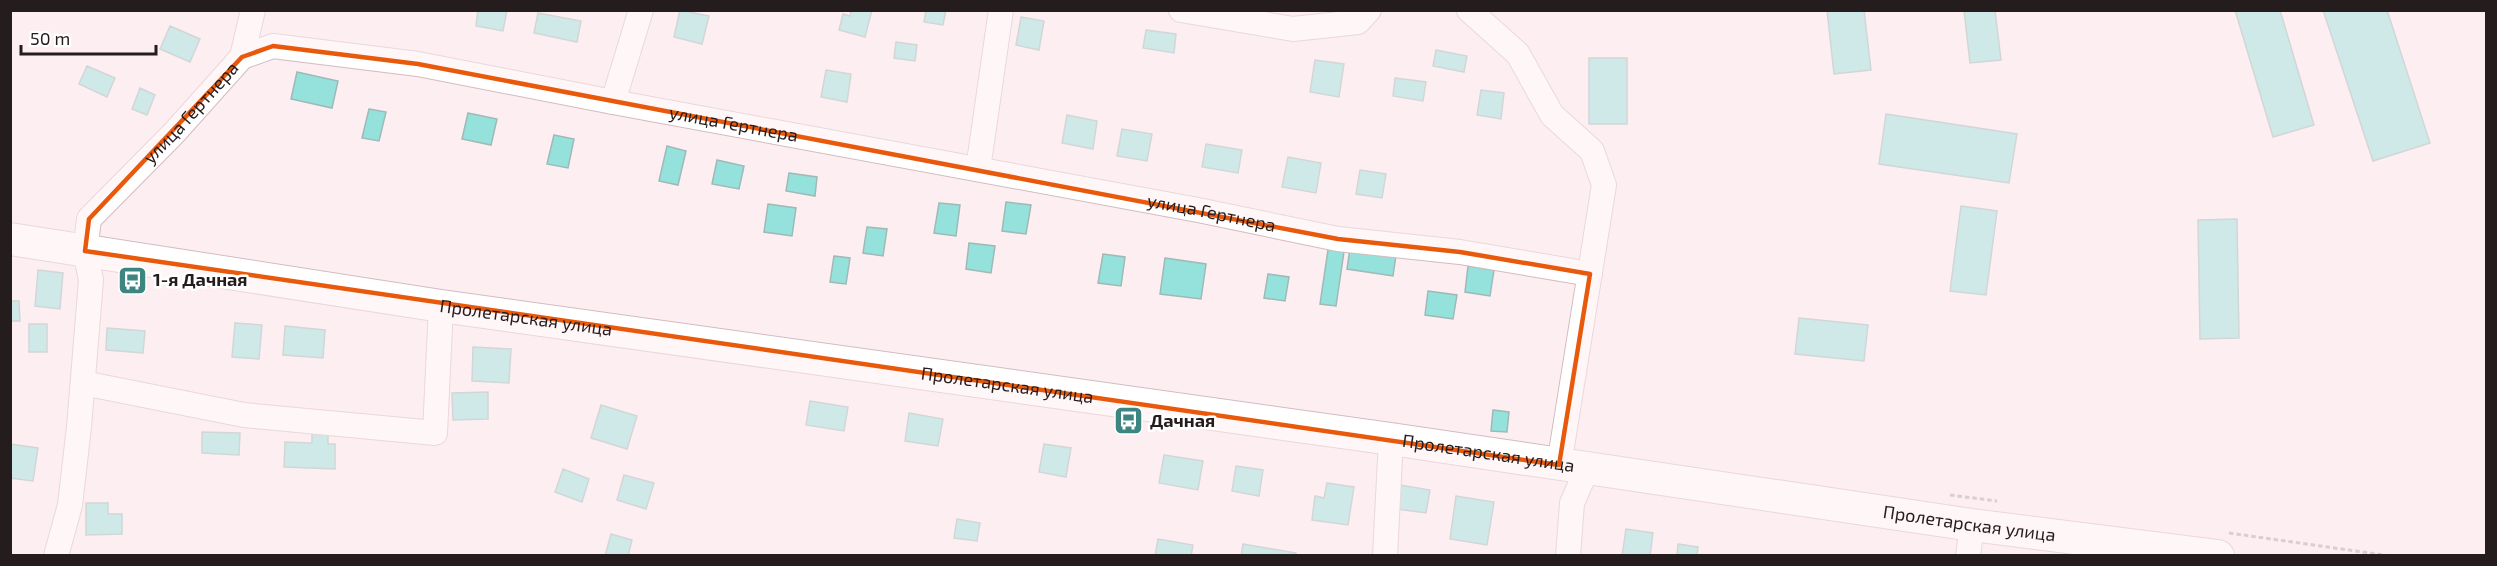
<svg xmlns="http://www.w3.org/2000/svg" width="2497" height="566" font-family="'Exo 2',sans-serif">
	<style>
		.building { fill: #94e2db; stroke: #9fb9b6; stroke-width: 1.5 }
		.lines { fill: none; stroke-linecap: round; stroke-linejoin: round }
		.minor-casing { stroke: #d3bcc0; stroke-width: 26 }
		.major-casing { stroke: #d3bcc0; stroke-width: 34 }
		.path { stroke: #b2a5a8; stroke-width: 3; stroke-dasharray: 4.5 3; stroke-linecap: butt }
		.minor { stroke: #fff; stroke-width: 24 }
		.major { stroke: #fff; stroke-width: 32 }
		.marked { fill: none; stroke: #e8590c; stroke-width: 4.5; stroke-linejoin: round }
		.labels { text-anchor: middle; stroke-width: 5; stroke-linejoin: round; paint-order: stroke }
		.street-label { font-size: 18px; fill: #251c1e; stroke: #fff }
		.poi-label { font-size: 18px; font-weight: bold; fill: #251c1e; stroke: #fff; text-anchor: start }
	</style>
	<rect width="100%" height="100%" fill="#fdeef1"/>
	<path class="building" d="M478,10H507L503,31L476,26Z
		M680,10L709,16L702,44L674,37Z
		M851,10H872L865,37L839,30L843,14L850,16Z
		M926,10H946L943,25L924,22Z
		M1827,10H1864L1871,70L1834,74Z
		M1964,10H1995L2001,60L1970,63Z
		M2235,10H2280L2314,125L2273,137Z
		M2323,10H2387L2430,143L2373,161Z
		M538,13L581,21L577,42L534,33Z
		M1021,17L1044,21L1039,50L1016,45Z
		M170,26L200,39L190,62L160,49Z
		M1146,30L1176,34L1174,53L1143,48Z
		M896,42L917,45L915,61L894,58Z
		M1436,50L1467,56L1464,72L1433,66Z
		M1589,58H1627V124H1589Z
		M1315,60L1344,64L1339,97L1310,92Z
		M87,66L115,78L107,97L79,84Z
		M826,70L851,74L847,102L821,97Z
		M297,72L338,81L332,108L291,99Z
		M1395,78L1426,82L1423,101L1393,96Z
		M140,88L155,95L147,115L132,109Z
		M1481,90L1504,93L1501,119L1477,115Z
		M369,109L386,112L379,141L362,138Z
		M468,113L497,119L491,145L462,139Z
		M1886,114L2017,134L2009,183L1879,164Z
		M1067,115L1097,121L1093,149L1062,143Z
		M1122,129L1152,134L1147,161L1117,156Z
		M554,135L574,139L568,168L547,164Z
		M1206,144L1242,150L1238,173L1202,167Z
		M667,146L686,151L678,185L659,181Z
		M1288,157L1321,163L1316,193L1282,187Z
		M717,160L744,166L739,189L712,184Z
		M1360,170L1386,174L1382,198L1356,194Z
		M789,173L817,177L815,196L786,191Z
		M1006,202L1031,205L1026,234L1002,231Z
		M939,203L960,205L956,236L934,233Z
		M768,204L796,208L792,236L764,232Z
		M1961,206L1997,211L1986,295L1950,291Z
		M2237,219L2239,338L2200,339L2198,220Z
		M867,227L887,229L883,256L863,253Z
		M969,243L995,246L991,273L966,269Z
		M1329,243L1345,245L1336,306L1320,304Z
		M1350,248L1396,255L1393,276L1347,269Z
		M1103,254L1125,257L1121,286L1098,283Z
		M834,256L850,258L846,284L830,282Z
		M1165,258L1206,264L1201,299L1160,294Z
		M1468,266L1494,270L1490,296L1465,292Z
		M38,270L63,273L60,309L35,306Z
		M1268,274L1289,277L1285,301L1264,298Z
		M1428,291L1457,295L1453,319L1425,315Z
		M10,301H19L20,321H10Z
		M1799,318L1868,325L1864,361L1795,354Z
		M235,323L262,325L259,359L232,357Z
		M29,324H47V352H29Z
		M285,326L325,330L323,358L283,355Z
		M107,328L145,331L143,353L106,350Z
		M473,347L511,349L509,383L472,381Z
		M488,392V419L453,420L452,393Z
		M810,401L848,407L844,431L806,425Z
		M601,405L637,416L627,449L591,438Z
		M1493,410L1509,412L1507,432L1491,431Z
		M909,413L943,419L938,446L905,441Z
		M1122,421L1137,422L1136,431L1121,429Z
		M202,432L240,433L239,455L202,453Z
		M312,432H328V444H335V469L284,467L285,442L312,443Z
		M10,444L38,448L33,481L10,478Z
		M1044,444L1071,448L1066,477L1039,472Z
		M1164,455L1203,461L1198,490L1159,483Z
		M1236,466L1263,470L1259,496L1232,491Z
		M563,469L589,479L582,502L555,492Z
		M624,475L654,483L646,509L617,500Z
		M1327,483L1354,487L1348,525L1312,520L1315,496L1324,498Z
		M1400,485L1430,490L1426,513L1397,509Z
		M1456,496L1494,502L1487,545L1450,539Z
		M86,503H108V514H122V534L86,535Z
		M957,519L980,523L977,541L954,538Z
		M1626,529L1653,533L1650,556H1622Z
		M611,534L632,540L628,556H605Z
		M1158,539L1193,545L1191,556H1155Z
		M1243,544L1296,553L1295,556H1241Z
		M1678,544L1698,547L1697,556H1677Z"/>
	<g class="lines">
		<defs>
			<g id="minor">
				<path d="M1181,10L1293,29L1358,22L1369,10"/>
				<path d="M1469,10L1518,54L1552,115L1592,151L1604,185L1559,465"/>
				<path d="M242,57L253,10"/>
				<path d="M613,102L641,10"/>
				<path d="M978,169L1001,10"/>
				<path d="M83,383L244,415L435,433L441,306"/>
				<path id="s1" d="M56,556L70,505L79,427L91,280L85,251L89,219L174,133L242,57L273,46L418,64L613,102L1198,210L1338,239L1460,252L1590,274"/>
				<path d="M1385,556L1391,439"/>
				<path d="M1568,556L1572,503L1587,469"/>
				<path d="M1968,556L1972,525"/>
			</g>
			<g id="major">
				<path id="s2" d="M10,239L441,306L1391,439L1972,525L2218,556"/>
			</g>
		</defs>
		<use href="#minor" class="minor-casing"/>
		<use href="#major" class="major-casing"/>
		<path class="path" d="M1950,495L1997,501
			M2229,533L2391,556"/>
		<use href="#minor" class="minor"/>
		<use href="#major" class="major"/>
	</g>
	<path d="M0 0H2497V566H0ZM273,46L418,64L1338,239L1460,252L1590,274L1559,465L85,251L89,219L242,57Z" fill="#fdeef1" fill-opacity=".55" fill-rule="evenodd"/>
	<path class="marked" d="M273,46L418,64L1338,239L1460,252L1590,274L1559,465L85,251L89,219L242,57Z"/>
	<defs>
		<symbol id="bus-square" viewBox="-11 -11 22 22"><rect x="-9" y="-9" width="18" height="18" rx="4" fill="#3d8580" stroke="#fff"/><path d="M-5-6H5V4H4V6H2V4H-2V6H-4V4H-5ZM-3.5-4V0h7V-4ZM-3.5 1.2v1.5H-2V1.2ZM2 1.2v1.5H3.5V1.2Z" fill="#fff"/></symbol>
	</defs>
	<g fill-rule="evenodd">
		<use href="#bus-square" x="116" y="264" width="33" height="33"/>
		<use href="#bus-square" x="1112" y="404" width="33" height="33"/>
	</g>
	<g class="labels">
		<g class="street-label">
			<text dy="6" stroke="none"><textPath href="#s1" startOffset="488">улица Гертнера</textPath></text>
			<text dy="6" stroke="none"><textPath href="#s1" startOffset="1064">улица Гертнера</textPath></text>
			<text dy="6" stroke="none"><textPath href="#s1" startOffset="1550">улица Гертнера</textPath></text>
			<text dy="6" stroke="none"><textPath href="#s2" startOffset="522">Пролетарская улица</textPath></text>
			<text dy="6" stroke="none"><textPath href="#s2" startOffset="1008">Пролетарская улица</textPath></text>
			<text dy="6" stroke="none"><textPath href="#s2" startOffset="1494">Пролетарская улица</textPath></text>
			<text dy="6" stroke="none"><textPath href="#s2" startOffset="1980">Пролетарская улица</textPath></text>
		</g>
		<g class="poi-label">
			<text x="153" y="286">1-я Дачная</text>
			<text x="1150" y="427">Дачная</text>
		</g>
	</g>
	<rect width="2497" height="566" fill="none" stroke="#251c1e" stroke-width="24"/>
	<path d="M21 45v9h135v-9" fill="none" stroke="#251c1e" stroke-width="3"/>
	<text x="30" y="45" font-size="18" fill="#251c1e" stroke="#ffffff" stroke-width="4.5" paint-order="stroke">50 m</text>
</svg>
